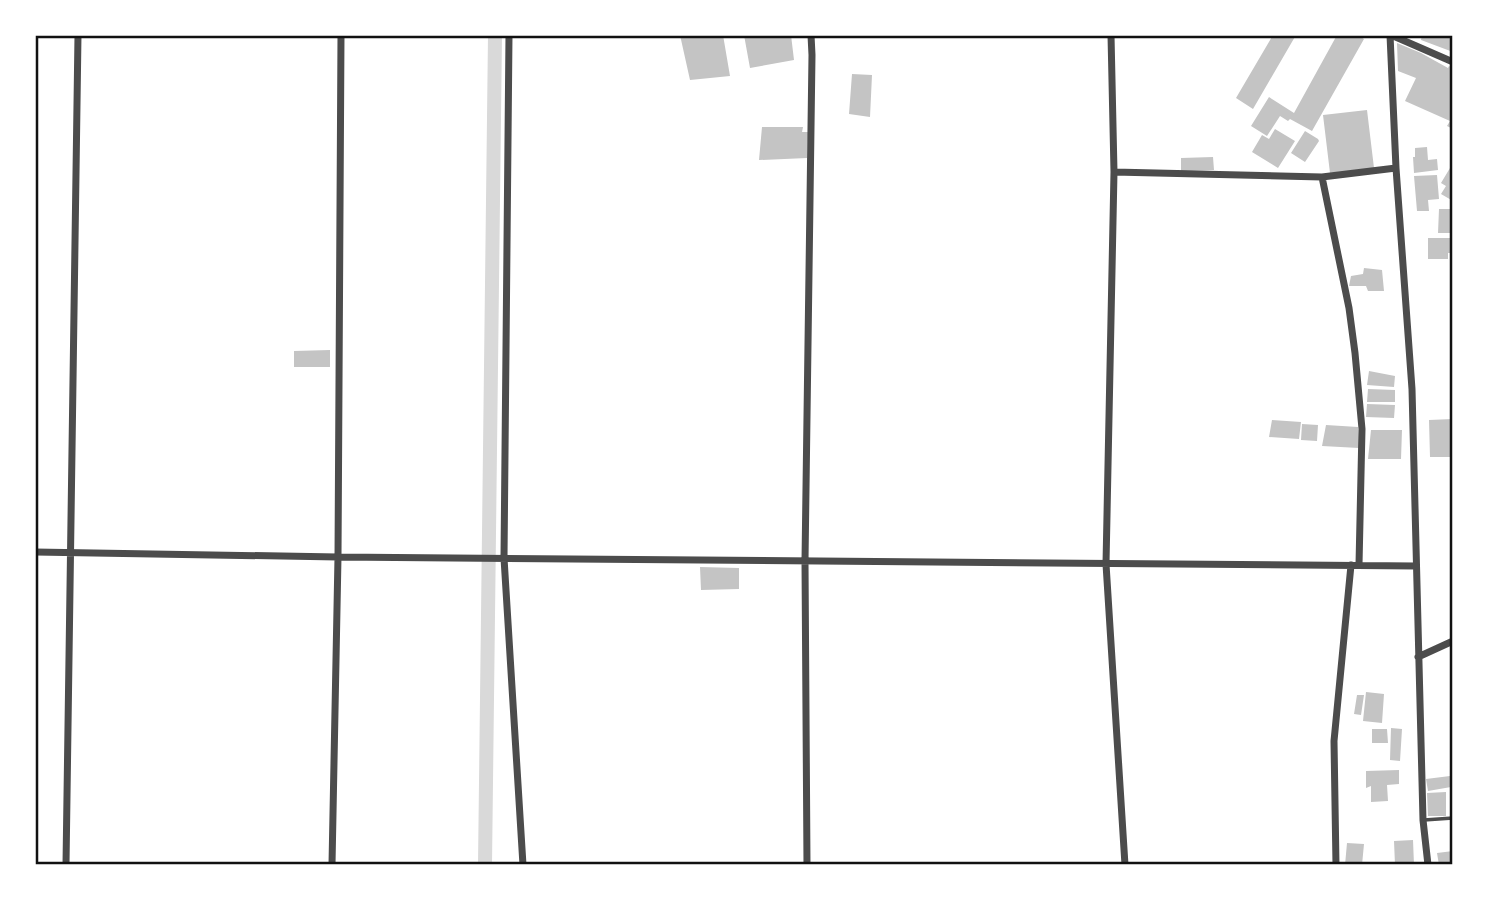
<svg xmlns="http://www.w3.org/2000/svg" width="1488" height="900" font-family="Ubuntu,sans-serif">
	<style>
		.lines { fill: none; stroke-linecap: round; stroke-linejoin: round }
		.canal { stroke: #d9d9d9; stroke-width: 14 }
		.building { fill: #c4c4c4 }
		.service { stroke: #4c4c4c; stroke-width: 3.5 }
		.minor { stroke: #4c4c4c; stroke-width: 7 }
		.neatline { fill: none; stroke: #111; stroke-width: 2.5 }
	</style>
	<rect width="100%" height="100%" fill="#fff"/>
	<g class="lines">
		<path class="canal" d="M485,865L495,35"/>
	</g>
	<path class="building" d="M680,35H723L730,76L690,80Z
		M744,35H791L794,60L750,68Z
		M1273,35H1296L1253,109L1236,98Z
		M1337,35H1358L1364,39L1312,131L1290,119L1288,121L1280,116L1267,136L1251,126L1269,97L1294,113Z
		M1422,35H1453V52L1421,40Z
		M1397,43L1421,53L1448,68L1449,66L1453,68V129L1447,126L1450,121L1405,101L1416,78L1398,71Z
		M852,74L872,75L870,117L849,114Z
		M1367,110L1374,168L1330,173L1323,115Z
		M762,127H803L802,132H808L807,158L759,160Z
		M1275,129L1295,141L1278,168L1252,152L1262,135L1269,139Z
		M1305,131L1318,139L1319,141L1305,162L1291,153Z
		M1427,147L1428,160L1437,159L1438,170L1414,173L1413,157H1415V148Z
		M1213,157L1214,170L1181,171V158Z
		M1453,163V201L1441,194L1446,186L1441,183Z
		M1437,175L1439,199L1428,200L1429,211H1417L1414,176Z
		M1439,209H1453V233H1438Z
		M1428,238H1453V253H1448V259H1428Z
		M1364,268L1382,270L1384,291H1368L1366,286H1349L1351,276L1363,274Z
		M330,350V367H294V351Z
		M1369,371L1395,376L1394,387L1367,385Z
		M1368,389L1395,390V402H1367Z
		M1367,404L1395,405L1394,418L1366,417Z
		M1453,419V457H1430L1429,420Z
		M1272,420L1301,422L1299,439L1269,437Z
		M1302,424L1318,425L1317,441L1301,440Z
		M1326,425L1358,427L1359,448L1322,446Z
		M1371,430H1402L1401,459H1368Z
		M700,567L739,568V589L701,590Z
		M1366,692L1384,694L1382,723L1363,721Z
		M1357,695H1364L1361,715L1354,714Z
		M1391,728L1402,729L1400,761L1390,760Z
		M1372,729H1387L1388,743H1372Z
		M1399,770V784L1387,785L1388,801L1371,802V786L1366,788V771Z
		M1450,776L1451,787L1428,791L1426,779Z
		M1446,792V816H1428L1427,793Z
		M1413,840L1414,865H1395L1394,841Z
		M1347,843L1364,844L1362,865H1345Z
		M1453,851V865H1439L1437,853Z"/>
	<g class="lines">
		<path class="service" d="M1424,820L1453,818"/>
		<path class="minor" d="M509,35L504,558L523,865
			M1111,35L1114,172L1106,564L1125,865
			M1390,35L1396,168L1412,389L1423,820L1428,865
			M1391,35L1453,62
			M1114,172L1322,177L1396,168
			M1322,177L1349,308L1355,353L1362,429L1359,565
			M35,552L338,557L1416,566
			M1418,657L1453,641
			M66,865L78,35
			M332,865L338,557L341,35
			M807,865L805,561L812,55L811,35
			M1336,865L1334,741L1351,565"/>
	</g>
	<rect width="1488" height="900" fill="none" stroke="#ffffff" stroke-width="74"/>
	<rect x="37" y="37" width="1414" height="826" class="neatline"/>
</svg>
